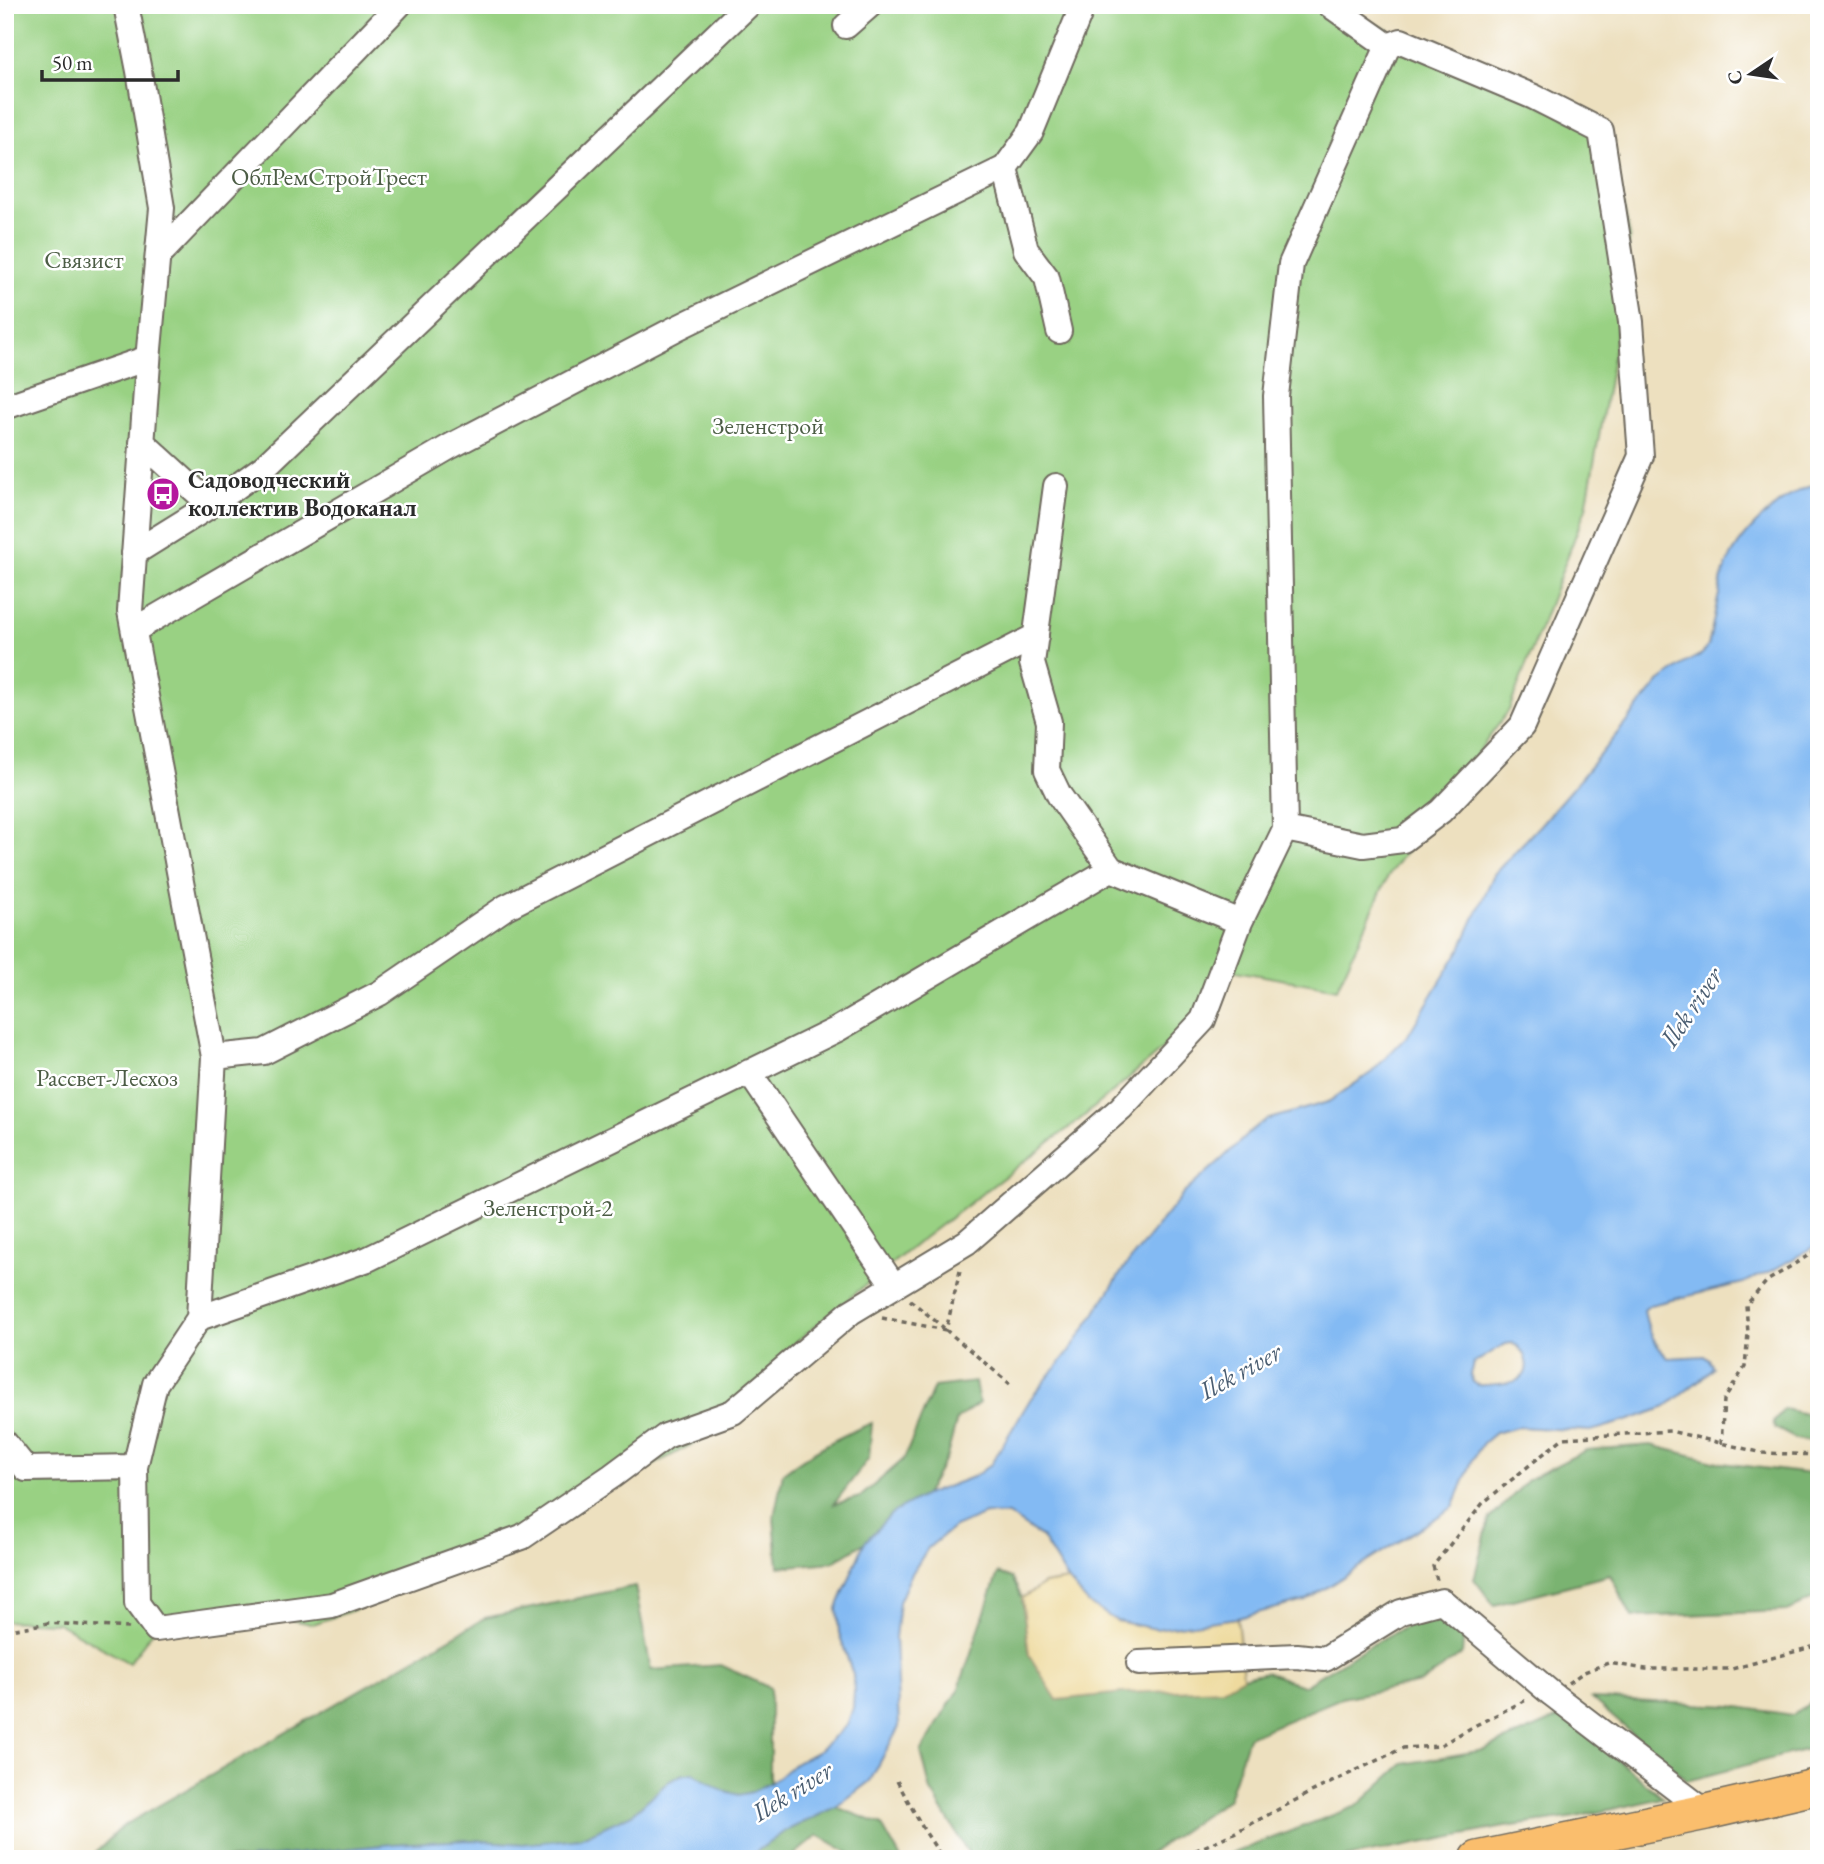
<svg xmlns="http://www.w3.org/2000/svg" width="1824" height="1864" font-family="'EB Garamond',serif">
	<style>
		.green { fill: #99d183; stroke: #627e57; stroke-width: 2 }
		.forest { fill: #7ab371; stroke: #526f4e; stroke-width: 2 }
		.sand { fill: #eeda9e; stroke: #8c8264; stroke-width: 2 }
		.water { fill: #83baf3; stroke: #57728f; stroke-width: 2; fill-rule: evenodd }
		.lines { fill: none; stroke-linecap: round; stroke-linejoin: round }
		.minor-casing { stroke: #6f6a5f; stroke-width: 28 }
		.highway-casing { stroke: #6f6a5f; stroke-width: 38 }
		.path { stroke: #6f6a5f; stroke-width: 3.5; stroke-dasharray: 5 5; stroke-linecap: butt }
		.minor { stroke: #fff; stroke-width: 24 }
		.highway { stroke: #fabe6d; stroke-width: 35 }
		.labels { text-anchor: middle; stroke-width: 5; stroke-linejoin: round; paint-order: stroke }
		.park-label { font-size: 24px; fill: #4c5d45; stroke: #fff }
		.poi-label { font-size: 24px; font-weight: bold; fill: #2b2b2b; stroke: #fff; text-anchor: start }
		.water-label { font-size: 26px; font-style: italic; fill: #4a5d71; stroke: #fff }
	</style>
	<rect width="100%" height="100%" fill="#fff"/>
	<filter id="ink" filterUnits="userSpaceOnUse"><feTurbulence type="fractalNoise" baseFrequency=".0143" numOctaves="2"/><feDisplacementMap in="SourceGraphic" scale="14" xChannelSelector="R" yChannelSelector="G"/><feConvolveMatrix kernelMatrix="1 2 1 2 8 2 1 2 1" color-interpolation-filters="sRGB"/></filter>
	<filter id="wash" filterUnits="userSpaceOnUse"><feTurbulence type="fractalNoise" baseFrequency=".00686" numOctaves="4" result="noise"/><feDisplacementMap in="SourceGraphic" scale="28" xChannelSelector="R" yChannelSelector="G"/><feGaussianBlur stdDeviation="1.57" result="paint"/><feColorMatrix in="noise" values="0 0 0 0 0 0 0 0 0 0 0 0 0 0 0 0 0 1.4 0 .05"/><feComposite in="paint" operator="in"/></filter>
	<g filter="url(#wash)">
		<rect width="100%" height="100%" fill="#ede0bf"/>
		<path class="green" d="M5,5H1326L1384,28L1608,138L1630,236L1612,363L1586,508L1509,710L1388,876L1337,989L1230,970L1179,1035L1083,1117L917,1243L796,1342L725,1426L617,1485L371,1604L313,1624L226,1608L162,1619L129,1663L58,1623L5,1621Z"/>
		<path class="forest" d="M975,1382L979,1403L957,1419L947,1456L925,1495L891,1514L864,1543L833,1562L778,1567L774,1517L783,1473C812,1451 839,1436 872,1423L869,1458L834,1504L860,1497L904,1459L934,1387Z
			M1784,1409L1819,1417V1443L1796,1439L1775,1428L1773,1422Z
			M1651,1445L1722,1463L1802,1473L1819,1471V1596L1788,1611L1632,1617L1610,1575L1494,1605L1474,1579L1489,1520L1529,1479L1586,1450Z
			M998,1573L1012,1578L1022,1598L1029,1655L1058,1700L1122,1693L1222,1689L1243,1677L1266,1672L1303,1686C1347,1659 1392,1629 1442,1612L1464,1634L1462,1654L1421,1683L1341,1698L1248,1737L1228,1799L1142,1859H972L931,1791L921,1752L959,1688Z
			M635,1586L651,1670L721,1665L770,1688V1783L752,1792L739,1795L721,1790L693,1773L681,1775L668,1782L632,1814L604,1828L580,1838L549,1842L523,1844L470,1840L393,1844L248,1859H89L123,1826L485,1618Z
			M1819,1696V1746L1687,1781L1592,1699L1731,1706L1793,1715Z
			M1565,1715L1663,1798L1576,1817L1505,1827L1338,1859H1217L1357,1806L1403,1764L1484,1750Z
			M836,1807L881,1824L901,1859H860L818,1835L789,1859H746L785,1831Z"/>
		<path class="sand" d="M1068,1580L1088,1603L1117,1621L1156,1629L1237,1618L1243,1677L1222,1689L1122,1693L1057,1700L1029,1655L1022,1598L1044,1584Z"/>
		<path class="water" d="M1819,483V1244L1773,1270L1743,1283L1650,1305L1644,1310C1647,1329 1654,1344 1668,1358L1704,1356L1709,1360L1713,1367L1702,1378L1666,1407L1630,1420L1591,1431L1517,1427L1495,1433L1483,1443L1473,1459L1453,1507L1305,1601L1237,1618L1156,1629L1117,1621L1088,1603L1068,1580L1042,1538L1008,1515L985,1514L954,1527L928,1548L911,1575L899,1602L895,1638L899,1727L870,1781L836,1807L785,1831L746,1859H248L393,1844L470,1840L523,1844L580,1838L632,1814L668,1782L681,1775L693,1773L722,1790L739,1795L752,1792L770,1783L796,1763L820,1750L847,1725L853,1708L854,1692L853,1675L839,1633L837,1608L864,1543L891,1514L925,1495L975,1476L991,1464L1031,1398L1072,1348L1124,1268L1184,1193L1223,1158L1252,1130L1266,1120L1328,1102L1372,1072L1408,1035L1462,946L1494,874L1540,825L1580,779L1659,682L1685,663L1702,654L1708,646C1712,629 1715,611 1719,594C1720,587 1721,579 1724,572C1737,535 1781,494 1819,483ZM1513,1343C1525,1349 1534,1372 1518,1380C1513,1383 1490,1385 1483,1385C1478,1386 1478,1385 1473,1382L1470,1374L1473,1364L1505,1344Z"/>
	</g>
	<g filter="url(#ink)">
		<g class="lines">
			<defs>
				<path id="minor" d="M126,5L139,71L162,208L149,349L130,611L214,1057L199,1318L368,1259L838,1029L1111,869L1240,922L1285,829L1276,396L1291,264L1388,46L1330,5
					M846,26L870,5
					M158,256L399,5
					M1059,331L1047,278L1026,250L1005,168L1031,132L1083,5
					M5,407L148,358
					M142,442L211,505
					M1056,486L1032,663L1049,722L1047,770L1059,795L1111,869
					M134,553L211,505L264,467L748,5
					M134,630L451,446L675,329L1005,168
					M1285,829L1363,845L1403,840L1441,811L1522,726L1641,456L1631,322L1601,131L1534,97L1401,41L1388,46
					M214,1057L264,1052L380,993L506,907L1036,636
					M749,1072L894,1286
					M199,1318L155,1384L135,1467L137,1603L156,1629L332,1605L522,1537L612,1476L666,1436L733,1412L851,1312L967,1242L1121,1108L1203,1020L1240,922
					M5,1443L26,1469L135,1467
					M1139,1663L1297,1656L1325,1659L1401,1612L1442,1601L1552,1694L1706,1812"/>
				<path id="highway" d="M1478,1859L1706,1812L1819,1786"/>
			</defs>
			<use href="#minor" class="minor-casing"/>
			<use href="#highway" class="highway-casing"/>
			<path class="path" d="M960,1271L946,1330L1010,1384
				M910,1300L944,1328
				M882,1318L946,1330
				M1721,1444L1724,1400L1745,1367L1748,1333L1746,1305L1767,1281L1817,1250
				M1437,1580L1433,1566L1483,1503L1563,1438L1670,1431L1763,1453L1819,1455
				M5,1631L48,1623L130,1628
				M1568,1683L1584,1672L1608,1663L1646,1669H1732L1819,1645
				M897,1781L924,1830L943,1859
				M1177,1859L1234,1833L1309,1793L1403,1748L1439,1746L1476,1725L1526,1700"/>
			<use href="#minor" class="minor"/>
			<use href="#highway" class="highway"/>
		</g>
	</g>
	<defs>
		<symbol id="bus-disc" viewBox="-11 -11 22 22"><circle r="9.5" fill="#b5179e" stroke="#fff"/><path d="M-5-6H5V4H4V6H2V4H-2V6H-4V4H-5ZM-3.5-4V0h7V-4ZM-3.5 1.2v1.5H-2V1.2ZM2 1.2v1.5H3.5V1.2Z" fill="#fff"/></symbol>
	</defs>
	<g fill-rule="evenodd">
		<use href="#bus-disc" x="144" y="475" width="38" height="38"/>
	</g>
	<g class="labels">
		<g class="park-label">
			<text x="329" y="185">ОблРемСтройТрест</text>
			<text x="84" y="268">Связист</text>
			<text x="768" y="434">Зеленстрой</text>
			<text x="107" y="1086">Рассвет-Лесхоз</text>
			<text x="548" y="1216">Зеленстрой-2</text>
		</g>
		<g class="poi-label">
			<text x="188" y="488">Садоводческий<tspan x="188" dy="28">коллектив Водоканал</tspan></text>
		</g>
		<g class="water-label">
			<text transform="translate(1691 1007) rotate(-56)" y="9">Ilek river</text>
			<text transform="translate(1240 1371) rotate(-29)" y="9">Ilek river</text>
			<text transform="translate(792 1791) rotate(-32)" y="9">Ilek river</text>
		</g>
	</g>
	<rect width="1824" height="1864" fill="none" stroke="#fff" stroke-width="28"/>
	<g transform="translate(1751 74) rotate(257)" stroke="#ffffff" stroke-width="5" paint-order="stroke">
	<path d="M0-5L12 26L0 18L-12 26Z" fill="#2b2b2b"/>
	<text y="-10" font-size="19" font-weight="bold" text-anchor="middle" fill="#2b2b2b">С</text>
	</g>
	<path d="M42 70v10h136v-10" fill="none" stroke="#2b2b2b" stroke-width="3.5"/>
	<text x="52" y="70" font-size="21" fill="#2b2b2b" stroke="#ffffff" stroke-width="5" paint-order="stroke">50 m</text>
</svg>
